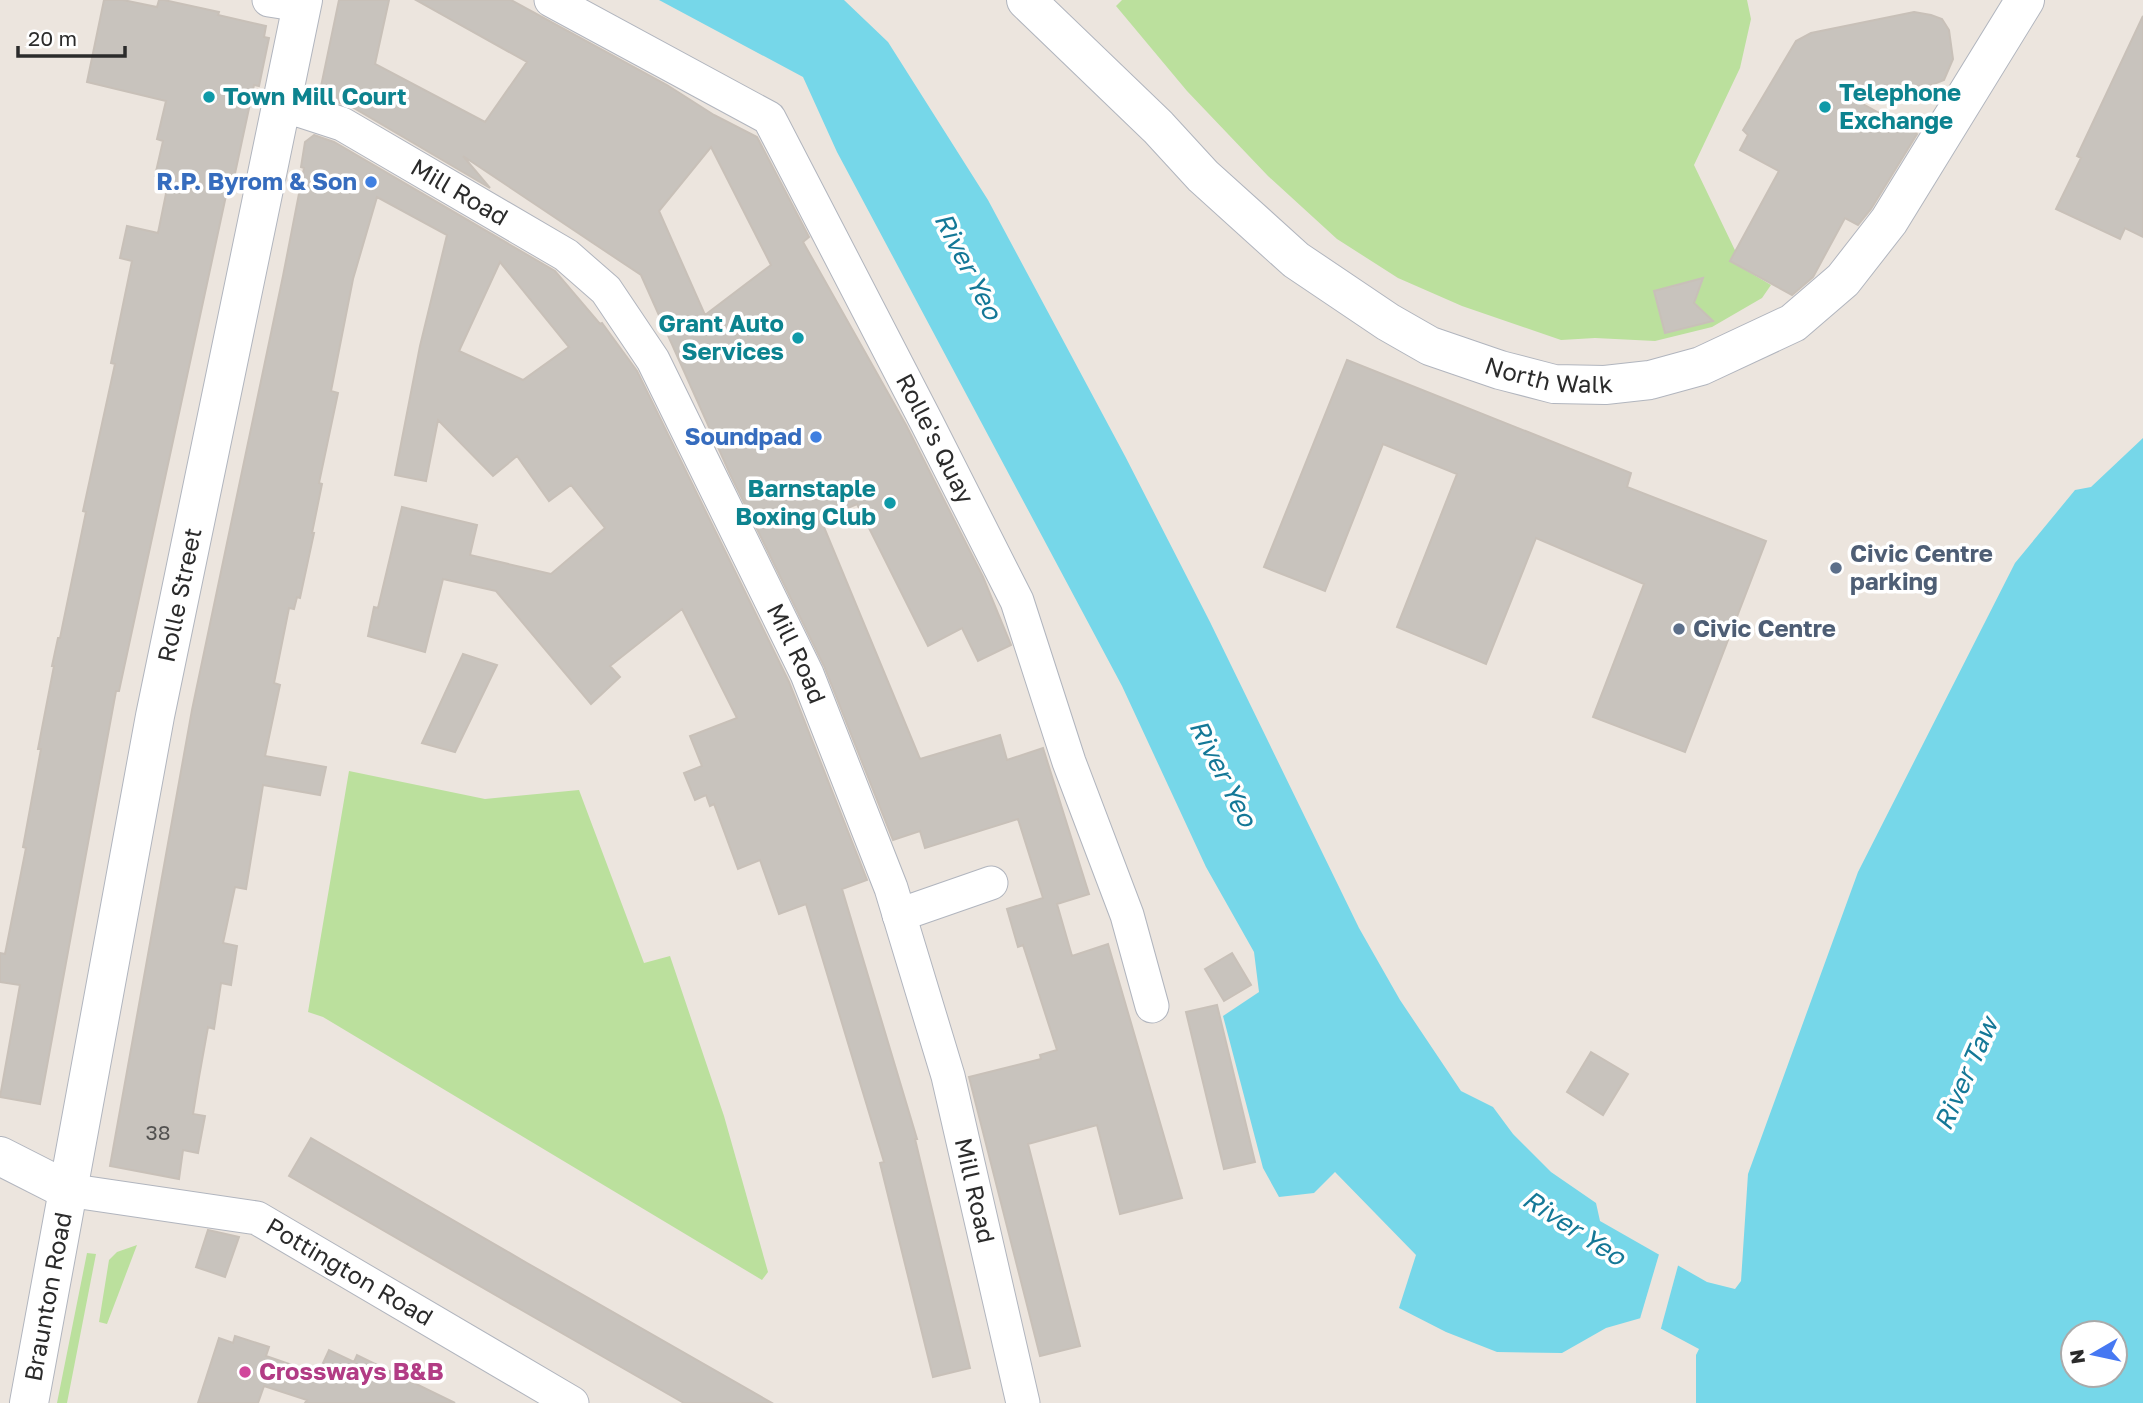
<svg xmlns="http://www.w3.org/2000/svg" width="2143" height="1403" font-family="'Golos Text',sans-serif">
	<style>
		.green { fill: #bbe09d }
		.water { fill: #76d7e9; fill-rule: evenodd }
		.pier { fill: #ece5de }
		.building { fill: #c8c3bd; stroke: #c8c0b8; stroke-width: 2; fill-rule: evenodd }
		.lines { fill: none; stroke-linecap: round; stroke-linejoin: round }
		.street-casing { stroke: #b1b5be; stroke-width: 35 }
		.secondary-casing { stroke: #b1b5be; stroke-width: 40 }
		.street { stroke: #fff; stroke-width: 33 }
		.secondary { stroke: #fff; stroke-width: 38 }
		.culture-dot { fill: #0f9aa8; stroke: #fff; stroke-width: 2.5 }
		.shop-dot { fill: #3f7fe0; stroke: #fff; stroke-width: 2.5 }
		.service-dot { fill: #5c6f8a; stroke: #fff; stroke-width: 2.5 }
		.hotel-dot { fill: #d1479c; stroke: #fff; stroke-width: 2.5 }
		.labels { text-anchor: middle; stroke-width: 7; stroke-linejoin: round; paint-order: stroke }
		.number-label { font-size: 21px; fill: #525150 }
		.culture-label { font-size: 24px; font-weight: bold; fill: #0d838f; stroke: #fff; text-anchor: start }
		.shop-label { font-size: 24px; font-weight: bold; fill: #366cbe; stroke: #fff; text-anchor: end }
		.street-label { font-size: 24px; fill: #2b2b2b; stroke: #fff }
		.service-label { font-size: 24px; font-weight: bold; fill: #4e5e75; stroke: #fff; text-anchor: start }
		.hotel-label { font-size: 24px; font-weight: bold; fill: #b23c85; stroke: #fff; text-anchor: start }
		.water-label { font-size: 26px; font-style: italic; fill: #147897; stroke: #fff }
	</style>
	<rect width="100%" height="100%" fill="#ece5de"/>
	<path class="green" d="M1122,0H1747L1751,19L1740,68L1694,165L1744,269L1771,285L1762,298L1712,327L1655,341L1595,338L1561,340L1462,306L1398,278L1337,239L1268,176L1187,91L1116,6Z
		M349,771L485,799L579,790L644,963L670,956L724,1116L768,1272L762,1280L323,1017L308,1012Z
		M137,1245L107,1324L99,1322L109,1260L117,1252Z
		M87,1253L96,1254L67,1403H57Z"/>
	<path class="water" d="M659,0H844L888,42L988,200L1125,456L1210,622L1359,928L1400,1000L1461,1091L1493,1107L1513,1134L1551,1172L1596,1203L1600,1221L1707,1282L1735,1289L1741,1281L1748,1174L1858,872L2015,563L2075,490L2091,487L2143,438V1403H1696V1355L1699,1349L1641,1318L1606,1328L1562,1353L1497,1352L1446,1332L1399,1308L1416,1255L1335,1172L1314,1193L1279,1197L1263,1168L1223,1016L1259,992L1254,952L1206,867L1122,686L837,152L803,77ZM2073,1333H2115V1375H2073Z"/>
	<path class="pier" d="M1660,1251L1679,1262L1660,1332L1639,1322Z"/>
	<path class="building" d="M104,0H123L157,7L159,0H164L219,12L218,15L266,26L264,37L269,38L259,86L254,85L231,192L227,191L119,691H116L40,1104L0,1097L20,985L0,982V953L5,954L26,848L23,847L41,749H38L54,666H52L58,638H60L86,512L83,511L115,364L111,363L132,261L120,258L127,226L158,233L169,179L155,176L163,141L157,139L166,101L87,82Z
		M339,0H389L375,64L485,122L527,62L416,0H511L667,85L714,115L757,137L809,237L803,242L906,425L983,577L1011,645L978,661L962,628L928,646L857,504L821,520L920,759L1000,735L1007,760L1043,748L1089,894L1057,904L1072,956L1108,944L1182,1198L1120,1214L1097,1125L1028,1144L1080,1346L1040,1356L969,1077L1041,1059L1040,1055L1057,1050L1023,945L1018,947L1007,909L1043,898L1018,819L925,848L920,831L893,840L824,666L730,474L641,275L463,156L490,188L352,107L319,96ZM711,147L771,265L705,315L659,211Z
		M1914,12L1931,15L1942,19L1949,30L1953,59L1944,80L1929,86L1859,102L1917,134L1871,209L1858,225L1845,218L1813,277L1792,295L1730,261L1779,171L1740,150L1748,135L1743,130L1796,41L1811,33Z
		M2143,16V237L2125,228L2120,239L2056,209L2081,158L2077,156Z
		M314,135L334,142L555,271L600,324L602,323L637,371L789,682L867,880L842,889L917,1139H915L970,1368L933,1377L880,1163L884,1162L806,904L779,914L760,860L738,869L714,804L710,806L706,795L695,800L684,773L702,766L690,736L737,718L682,609L610,666L620,677L591,704L496,591L443,579L425,652L368,636L374,607L378,608L402,507L477,525L470,555L551,574L605,528L571,485L549,501L517,456L493,476L438,420L426,481L395,475L420,346L447,235L377,197L353,279L331,391L338,393L319,483L322,484L312,533H314L300,598L297,597L294,609L289,608L274,683L280,685L265,756L326,767L320,795L263,785L246,889L235,887L223,943L237,946L231,985L221,983L214,1029L208,1027L199,1077L193,1114L205,1116L198,1153L183,1150L179,1179L110,1166L192,710L283,276L304,168L301,167L305,142ZM500,262L569,347L523,380L459,351Z
		M1703,278L1694,303L1713,321L1665,333L1654,291Z
		M1347,360L1631,473L1627,487L1766,541L1685,752L1593,717L1644,584L1536,538L1486,664L1397,627L1457,474L1383,444L1325,591L1264,567Z
		M463,654L497,665L455,752L422,743Z
		M1232,953L1251,985L1224,1001L1205,969Z
		M1217,1005L1255,1162L1224,1169L1186,1012Z
		M1591,1052L1628,1074L1603,1115L1567,1092Z
		M311,1138L527,1263L772,1403H684L518,1308L289,1176Z
		M208,1230L239,1237L225,1277L196,1267Z
		M235,1336L269,1347L266,1356L318,1374L329,1350L354,1362L357,1355L455,1403H305L307,1400L264,1386L258,1403H198L219,1338L233,1343Z"/>
	<g class="lines">
		<defs>
			<g id="street">
				<path d="M269,0L301,5"/>
				<path id="s1" d="M551,0L769,118L927,423L1017,601L1069,762L1127,915L1152,1006"/>
				<path id="s2" d="M282,108L302,111L342,124L566,255L606,290L653,360L807,674L891,888L948,1076L1023,1403"/>
				<path d="M899,915L991,883"/>
				<path id="s3" d="M67,1190L257,1218L572,1403"/>
			</g>
			<g id="secondary">
				<path id="s4" d="M1026,0L1158,127L1203,176L1296,260L1388,322L1430,346L1500,370L1554,384L1605,385L1650,380L1701,366L1793,323L1843,280L1889,221L2025,0"/>
				<path d="M0,1156L67,1190"/>
				<path id="s5" d="M29,1403L155,716L303,0"/>
			</g>
		</defs>
		<use href="#street" class="street-casing"/>
		<use href="#secondary" class="secondary-casing"/>
		<use href="#street" class="street"/>
		<use href="#secondary" class="secondary"/>
	</g>
	<g class="culture-dot">
		<circle cx="209" cy="97" r="7"/>
		<circle cx="1825" cy="107" r="7"/>
		<circle cx="798" cy="338" r="7"/>
		<circle cx="890" cy="503" r="7"/>
	</g>
	<g class="shop-dot">
		<circle cx="371" cy="182" r="7"/>
		<circle cx="816" cy="437" r="7"/>
	</g>
	<g class="service-dot">
		<circle cx="1836" cy="568" r="7"/>
		<circle cx="1679" cy="629" r="7"/>
	</g>
	<circle class="hotel-dot" cx="245" cy="1372" r="7"/>
	<g class="labels">
		<g class="number-label">
			<text x="158" y="1140">38</text>
		</g>
		<g class="culture-label">
			<text x="1839" y="101">Telephone<tspan x="1839" dy="28">Exchange</tspan></text>
			<text x="223" y="105">Town Mill Court</text>
			<text x="784" y="332" text-anchor="end">Grant Auto<tspan x="784" dy="28">Services</tspan></text>
			<text x="876" y="497" text-anchor="end">Barnstaple<tspan x="876" dy="28">Boxing Club</tspan></text>
		</g>
		<g class="shop-label">
			<text x="357" y="190">R.P. Byrom &amp; Son</text>
			<text x="802" y="445">Soundpad</text>
		</g>
		<g class="street-label">
			<text dy="8" stroke="none"><textPath href="#s2" startOffset="198">Mill Road</textPath></text>
			<text dy="8" stroke="none"><textPath href="#s4" startOffset="658">North Walk</textPath></text>
			<text dy="8" stroke="none"><textPath href="#s1" startOffset="609">Rolle's Quay</textPath></text>
			<text dy="8" stroke="none"><textPath href="#s5" startOffset="822">Rolle Street</textPath></text>
			<text dy="8" stroke="none"><textPath href="#s2" startOffset="786">Mill Road</textPath></text>
			<text dy="8" stroke="none"><textPath href="#s2" startOffset="1353">Mill Road</textPath></text>
			<text dy="8" stroke="none"><textPath href="#s3" startOffset="299">Pottington Road</textPath></text>
			<text dy="8" stroke="none"><textPath href="#s5" startOffset="108">Braunton Road</textPath></text>
		</g>
		<g class="service-label">
			<text x="1850" y="562">Civic Centre<tspan x="1850" dy="28">parking</tspan></text>
			<text x="1693" y="637">Civic Centre</text>
		</g>
		<g class="hotel-label">
			<text x="259" y="1380">Crossways B&amp;B</text>
		</g>
		<g class="water-label">
			<text transform="translate(968 266) rotate(63)" y="9">River Yeo</text>
			<text transform="translate(1223 773) rotate(63)" y="9">River Yeo</text>
			<text transform="translate(1966 1074) rotate(-66)" y="9">River Taw</text>
			<text transform="translate(1574 1228) rotate(33)" y="9">River Yeo</text>
		</g>
	</g>
	<g transform="translate(2094 1354) rotate(261)"><circle r="33" fill="#ffffff" stroke="#aaaaaa" stroke-width="2"/>
	<path d="M0-5L12 26L0 18L-12 26Z" fill="#4678f2"/>
	<text y="-10" font-size="19" font-weight="bold" text-anchor="middle" fill="#2b2b2b">N</text>
	</g>
	<path d="M18 46v10h107v-10" fill="none" stroke="#2b2b2b" stroke-width="3.5"/>
	<text x="28" y="46" font-size="21" fill="#2b2b2b" stroke="#ffffff" stroke-width="5" paint-order="stroke">20 m</text>
</svg>
